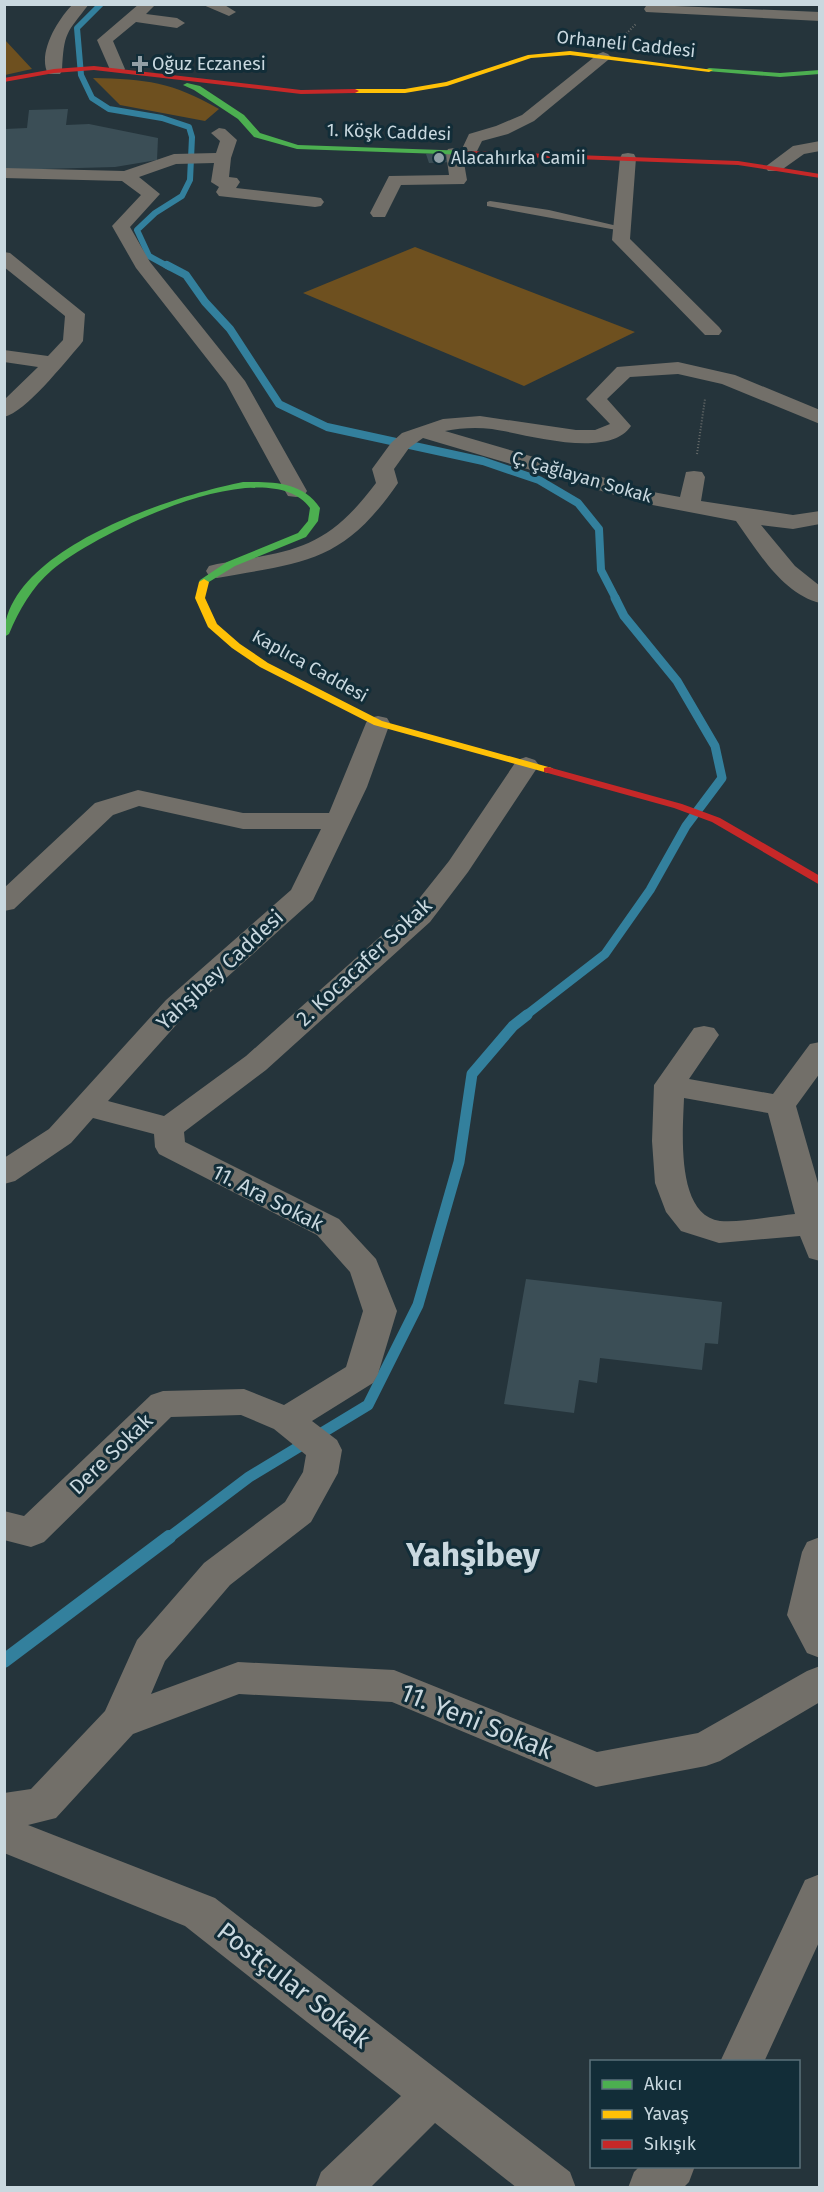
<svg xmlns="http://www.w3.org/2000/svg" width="824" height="2192" font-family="'Fira Sans',sans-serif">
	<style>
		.green { fill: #6e501f }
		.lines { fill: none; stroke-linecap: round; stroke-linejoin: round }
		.stream-far4 { stroke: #33809d; stroke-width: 6 }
		.stream-far3 { stroke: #33809d; stroke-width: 8 }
		.stream-far2 { stroke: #33809d; stroke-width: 9 }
		.stream-far1 { stroke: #33809d; stroke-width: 11 }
		.stream { stroke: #33809d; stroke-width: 14 }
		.building { fill: #3b4e56 }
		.path { stroke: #676b6a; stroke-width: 2; stroke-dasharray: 1 2; stroke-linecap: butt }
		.lane { fill: #726f69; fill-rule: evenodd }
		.street { fill: #726f69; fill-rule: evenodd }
		.fast { fill: #4caf50; fill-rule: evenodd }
		.slow { fill: #ffc107; fill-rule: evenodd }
		.jam { fill: #c62828; fill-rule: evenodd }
		.poi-dot { fill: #909fa6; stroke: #122d38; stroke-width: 2 }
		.labels { text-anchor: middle; stroke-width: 6; stroke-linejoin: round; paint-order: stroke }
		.far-street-label { font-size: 18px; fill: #c9d8df; stroke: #122d38 }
		.far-poi-label { font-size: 18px; fill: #c9d8df; stroke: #122d38; text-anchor: start }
		.street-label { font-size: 21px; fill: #c9d8df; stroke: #122d38 }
		.near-street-label { font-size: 26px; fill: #c9d8df; stroke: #122d38 }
		.near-district-label { font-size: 33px; font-weight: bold; fill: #c9d8df; stroke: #122d38 }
	</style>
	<rect width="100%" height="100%" fill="#25343b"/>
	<path class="green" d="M4,40H5L32,69L5,75Z
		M93,78C146,79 172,82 219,109L205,121L120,105Z
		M415,247L635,332L524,386L303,293Z"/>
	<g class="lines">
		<path class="stream-far4" d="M101,4L77,28L81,75L92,98L109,109L162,118L189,127L192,137L190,180L182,196L155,213L137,230L149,256L169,267"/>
		<path class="stream-far3" d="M167,265L186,275L205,302L230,329L279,404L327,427L483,461L539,480L578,503L599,529L601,570L616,599"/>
		<path class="stream-far2" d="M525,1016L605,954L650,890L686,826L722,778L715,746L677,681L624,616L615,598"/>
		<path class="stream-far1" d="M167,1539L249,1477L368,1405L418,1305L459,1162L472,1074L513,1026L527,1015"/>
		<path class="stream" d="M4,1661L169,1537"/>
	</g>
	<path class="building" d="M68,109L66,125L89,124L158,138L157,160L115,167L5,170V129L27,128L29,110Z
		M450,153L453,162L429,163L426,154Z
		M526,1279L722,1302L718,1344L705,1343L702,1370L600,1358L597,1383L579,1380L574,1413L504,1404Z"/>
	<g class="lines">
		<path class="path" d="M622,38L636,24
			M697,454L705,399"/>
		<path class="lane" d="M490,201L549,210L626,228L622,231L487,206V202Z"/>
		<path class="street" d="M73,4H89C66,34 64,32 62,71L60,74H48C37,53 58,19 73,4Z
			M139,4H156L146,14L177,18L185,23L177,28L136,22L113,41L125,69L123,72H111L97,40Z
			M201,4H223L236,12L229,16Z
			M651,5L820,12V21L646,12L644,9L646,6Z
			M603,52L608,54L611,57L608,60L534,121L508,134L482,141L474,157H463L467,180L464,184L401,185L385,217H373L370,213L389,176L449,175L446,153L448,149L454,148L461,151L469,134L496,126L522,115L598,54Z
			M219,128L225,129L237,140L231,158L229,177L237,178L240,182L236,188L315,197L321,198L324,202L321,206L315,207L219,196L216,192L219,187L211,182L214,163L176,164L139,177L160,194L130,227L150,262L245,381L307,491L304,496L296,497L288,496L285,491L226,383L136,268L112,226L141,195L122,181L4,178V168L124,171L174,154L216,153L220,141L211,133Z
			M820,141V151L804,154L780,171H768L765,167L793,146Z
			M628,153L634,154L636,158L630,239L719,327L722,331L719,335H705L612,240L620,158L622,154Z
			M4,252L10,253L85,314L83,341L80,345C64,363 26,412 4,417V400L38,367L4,362V350L48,356L63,340L65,316L4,267Z
			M678,362L735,375L820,410V424L722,384L678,374L630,377L607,399L631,426C608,460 526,434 492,429C476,427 460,428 445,431L653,492L680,497L686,472L694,471L702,472L705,477L701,501L793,515L820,511V524L793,529L761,525L795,566L820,586V603C782,594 757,550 736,521L642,503L423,438L409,448L394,469L398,483C343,563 305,562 217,578L209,576L206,571L209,566L217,564C294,551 326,550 376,483L372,469L391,443L402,433L443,419L480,416L576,430H595L610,424L586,399L617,367Z
			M378,716L387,718L390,723L367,787L313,900L186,1014L108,1101L164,1116L246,1056L410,910L449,861L517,760L526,757L535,760L539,765L468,872L430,922L266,1070L184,1132L185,1142L339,1219L376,1259L397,1311L378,1374L373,1383L312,1421L337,1440L342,1450L338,1473L311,1522L230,1585L165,1661L151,1694L238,1662L394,1670L597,1752L698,1733L807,1671L820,1666V1702L720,1761L706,1766L596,1787L392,1702L239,1694L133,1734L56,1818L28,1825L215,1898L570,2172L576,2188H517L435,2123L370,2188H315L321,2172L401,2096L185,1926L4,1853V1793L31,1789L105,1711L137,1640L204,1563L285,1502L303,1472L306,1455L274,1429L241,1415L171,1417L44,1542L31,1547L4,1540V1511L24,1516L151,1395L163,1391L244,1389L284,1405L346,1367L363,1311L350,1272L317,1235L159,1154L155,1147L154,1134L93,1118L71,1143L15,1181L4,1184V1158L49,1129L166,1000L291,890L321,829H243L139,806L113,815L14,909L4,911V888L95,803L138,790L243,813H329L366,723L369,718Z
			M704,1026L714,1028L719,1035L689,1079L773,1094L810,1044L820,1042V1073L796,1106L820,1190V1261L809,1258L800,1236L719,1243L681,1231L666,1212L655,1183L652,1141L654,1085L694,1028ZM684,1098L768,1113L795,1214C774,1216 740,1223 720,1221C675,1215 683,1130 684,1098Z
			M820,1537V1658L807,1653L787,1615L802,1552L807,1542Z
			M820,1874V1940L764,2062H720L805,1880Z
			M640,2166H695L689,2182L683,2188H628L634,2172Z"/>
		<path class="fast" d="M709,68L780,73L820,70V74L780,77L707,71L705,70Z
			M187,83L200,86L244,115L260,133L298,145L470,151L474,153L470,155L297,149L254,137L238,119L194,90L183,85Z
			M243,482C272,482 302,481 320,508L318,521L306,537L235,566L204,585L199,582L200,580L227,562L298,533L308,521L310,508C266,449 96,533 52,570C32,587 19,610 9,634L4,637C4,549 173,496 243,482Z"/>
		<path class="slow" d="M570,51L713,70L709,72L570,55L531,58L447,86L405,93H355L351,91L355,89H405L446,82L528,55Z
			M204,579L209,582L205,598L217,624L240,644L268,663L382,721L552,768L554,770L548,773L374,725L260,667L232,648L208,627L195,598L199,582Z"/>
		<path class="jam" d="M94,66L301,90L355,89L359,91L355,93L301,94L94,70L54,73L4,82V78L54,69Z
			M467,151L738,161L820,174V178L738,165L470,155H467Z
			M548,767L682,804L720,818L820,876V885L712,822L674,808L544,772V768Z"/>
	</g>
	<g class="poi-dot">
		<path d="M137 55h6v6h6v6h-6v6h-6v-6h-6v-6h6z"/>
		<circle cx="439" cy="158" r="6"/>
	</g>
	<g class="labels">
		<g class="far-street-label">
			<text transform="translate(626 44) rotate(6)" y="6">Orhaneli Caddesi</text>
			<text transform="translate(389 132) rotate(2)" y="6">1. Köşk Caddesi</text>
			<text transform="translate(582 477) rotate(16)" y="6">Ç. Çağlayan Sokak</text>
			<text transform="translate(310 666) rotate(29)" y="6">Kaplıca Caddesi</text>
		</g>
		<g class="far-poi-label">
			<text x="152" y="70">Oğuz Eczanesi</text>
			<text x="451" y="164">Alacahırka Camii</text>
		</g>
		<g class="street-label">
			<text transform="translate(364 962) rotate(-43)" y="7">2. Kocacafer Sokak</text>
			<text transform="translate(220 970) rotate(-43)" y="7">Yahşibey Caddesi</text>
			<text transform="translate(268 1198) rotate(27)" y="7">11. Ara Sokak</text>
			<text transform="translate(111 1454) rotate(-44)" y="7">Dere Sokak</text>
		</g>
		<g class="near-street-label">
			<text transform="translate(477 1721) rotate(22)" y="9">11. Yeni Sokak</text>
			<text transform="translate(294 1985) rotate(38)" y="9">Postçular Sokak</text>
		</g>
		<g class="near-district-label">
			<text x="473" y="1566">Yahşibey</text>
		</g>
	</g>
	<rect width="824" height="2192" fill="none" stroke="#c9d8df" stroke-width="12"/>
	<rect x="590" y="2060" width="210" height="108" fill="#122d38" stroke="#5b717b" stroke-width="1.5"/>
	<rect x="602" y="2080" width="30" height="9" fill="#4caf50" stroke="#5b717b" stroke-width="1.5"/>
	<text x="644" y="2090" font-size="18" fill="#c9d8df">Akıcı</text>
	<rect x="602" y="2110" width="30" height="9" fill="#ffc107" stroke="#5b717b" stroke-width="1.5"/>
	<text x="644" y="2120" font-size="18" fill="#c9d8df">Yavaş</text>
	<rect x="602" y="2140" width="30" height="9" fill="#c62828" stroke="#5b717b" stroke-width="1.5"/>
	<text x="644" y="2150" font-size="18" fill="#c9d8df">Sıkışık</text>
</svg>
